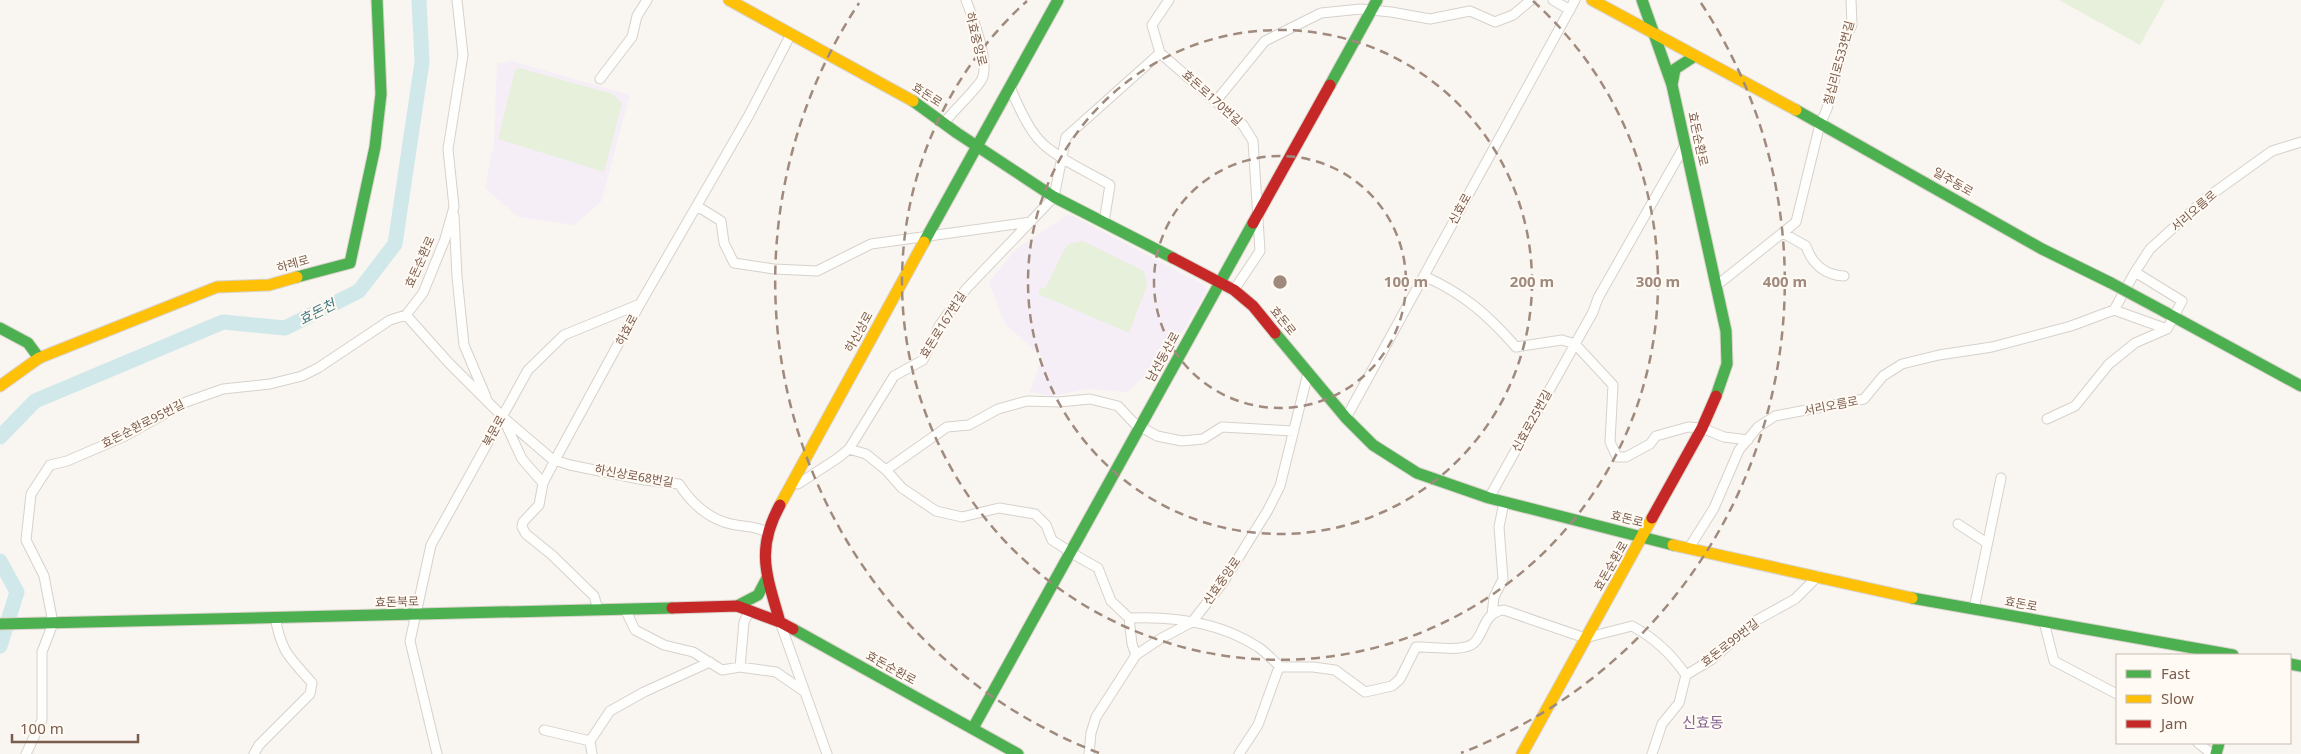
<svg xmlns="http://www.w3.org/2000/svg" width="2301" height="754" font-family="'Noto Sans','Noto Sans KR',sans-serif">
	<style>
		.education { fill: #f6eef6 }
		.pitch { fill: #e7f0db }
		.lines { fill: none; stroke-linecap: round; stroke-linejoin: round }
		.river { stroke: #d0e8ea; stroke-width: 15 }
		.street-casing { stroke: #d7d1cb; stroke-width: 11 }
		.fast-casing { stroke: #d9d2cb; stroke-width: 13 }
		.slow-casing { stroke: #d9d2cb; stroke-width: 13 }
		.jam-casing { stroke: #d9d2cb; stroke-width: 13 }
		.street { stroke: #fefefd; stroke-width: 9 }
		.fast { stroke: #4caf50; stroke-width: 11 }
		.slow { stroke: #ffc107; stroke-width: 11 }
		.jam { stroke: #c62828; stroke-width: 11 }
		.fast-bridge-casing { stroke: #d9d2cb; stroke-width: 13; stroke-linecap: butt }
		.fast-bridge { stroke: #4caf50; stroke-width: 11 }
		.ring { fill: none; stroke: #9f8a7d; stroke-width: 2.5; stroke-dasharray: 9 6 }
		.labels { text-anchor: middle; stroke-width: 4; stroke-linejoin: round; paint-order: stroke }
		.street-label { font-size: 12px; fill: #7a5c4d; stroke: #fffaf3 }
		.water-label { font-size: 14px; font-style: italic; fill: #437c86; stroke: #fffaf3 }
		.quarter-label { font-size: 15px; fill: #846695; stroke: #fffaf3 }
		.centre { fill: #9f8a7d; stroke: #fffaf3; stroke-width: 2.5 }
		.ring-label { font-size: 15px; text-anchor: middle; font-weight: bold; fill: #9f8a7d; stroke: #fffaf3; stroke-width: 4; stroke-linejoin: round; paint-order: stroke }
	</style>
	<rect width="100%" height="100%" fill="#f9f5f0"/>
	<path class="education" d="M512,61L630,95L601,202L574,225L518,217L485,188L494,142L497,64Z
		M1069,214L1204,285L1207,291L1169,354L1127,392L1087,389L1052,396L1030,392L1042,357L1005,324L989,282L1016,249Z"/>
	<path class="pitch" d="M2059,0H2165L2140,45Z
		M519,68L613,94L622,104L604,172L498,139L515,70Z
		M1083,241L1144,271L1147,285L1129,333L1038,294L1041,287L1045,289L1064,250L1069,244Z"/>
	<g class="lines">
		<path class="river" d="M0,437L35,401L223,322L285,328L359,291L395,244L422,62L419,0
			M0,561L17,592L0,646"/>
		<defs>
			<path id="street" d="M457,0L463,55L448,149L454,207L445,239L423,293L406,315L448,362L502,416L522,459L543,483
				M1169,0L1152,25L1160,53L1243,125L1253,141L1260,251L1234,290
				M1553,0L1570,10
				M600,79L632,37L637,16L647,0
				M1010,87C1017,104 1029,131 1043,144C1062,161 1088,172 1110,185L1104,222
				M1216,101L1265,41L1321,13L1361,9L1391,12L1430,19L1470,11L1495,22L1513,15L1531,0
				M944,123C952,112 977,89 982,79C990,62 973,18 966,0
				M697,206L721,221L724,243L734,263L774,269L817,271L871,244L1031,222
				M454,215L457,277L464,345L486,397
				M1783,233L1806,246C1812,264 1825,275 1844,276
				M1424,276C1464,294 1487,314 1516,347L1562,340L1575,344L1613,385L1610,442L1617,457H1626L1650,444L1656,436L1688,427L1702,428L1724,437L1748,440
				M1716,286L1796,222L1820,124L1827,109L1845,40L1852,25L1851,0
				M2114,310L2135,272L2150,249L2205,199L2272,151L2301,142
				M504,418L552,459L570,465L644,480L679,484C692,504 711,521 736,525C747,527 756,526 766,532
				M1346,418L1575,0
				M2047,419L2075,406L2109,364L2135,343L2167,329L2182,301L2135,272
				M849,449L866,454L886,470L902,488L936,511L962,517L999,508L1035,514L1046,525L1052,540L1075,555L1098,568L1111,601L1129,618L1132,644L1136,655
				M886,470L947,427L969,425L998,409L1027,401L1059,402L1090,399L1118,406L1134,423L1157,436L1182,441L1203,439L1222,427L1294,431
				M792,481L798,484L838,458L849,449L894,376L923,360L939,326L966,289L1054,197L1066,137L1160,53
				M1489,498L1593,312L1598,298L1685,145
				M1958,524L1987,543
				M1689,548L1714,508L1739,450L1758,427L1775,416L1864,399L1883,376L1902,364L1939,355L1992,347L2071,326L2114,310L2167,329
				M598,609L594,596L552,555L526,534L522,527L523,522L539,505L543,483L555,460L640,304L749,115L791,34
				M625,609L635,630L664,645L693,652L722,670L740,667L776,672L805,692
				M1974,609L2001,478
				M1492,615L1494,597L1503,579L1499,527L1504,502
				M1129,618C1173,616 1220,622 1258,647C1266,652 1273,661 1281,667
				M780,622L827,754
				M2044,622L2054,661L2117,694
				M740,667L744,622L750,610
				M544,730L590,741
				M2198,743L2212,754
				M26,754L42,720V652L53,623L44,576L26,540L31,494L50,465L67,461L125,436L186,402L223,389L270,384L302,376L318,368L390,320L406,315
				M254,754L259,745L310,694L312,683C289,656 282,654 275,617
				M437,754L410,641L431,545L528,370L564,335L640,304
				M592,754L590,741L610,711L644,692L710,662
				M1089,754L1091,733L1096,717L1136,655L1160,639L1192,622L1224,581L1268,510L1280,486L1308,373
				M1239,754L1258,725L1279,667H1313L1335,670L1365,692L1392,686L1400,679L1416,647C1432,646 1462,653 1474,643C1485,633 1483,612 1504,610L1585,638L1632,626C1653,637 1672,655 1686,675
				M1652,754L1662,724L1679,703L1686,675L1711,660L1757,620L1795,599L1818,576"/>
			<path id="fast" d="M1642,0L1672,85L1726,331L1727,364L1716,396
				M1330,85L1377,0
				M1672,85L1675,69L1695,56
				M913,101L957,133L1054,197L1173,258
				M1796,110L2042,249L2111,283
				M924,242L1058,0
				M297,277L350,263L375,147L381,94L377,0
				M2165,312L2301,386
				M0,328L28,343L39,358
				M1275,333L1346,418L1373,445L1417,473L1489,498L1673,545
				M1912,598L2233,655
				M737,606L758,595L767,578
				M0,624L672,608
				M793,629L1018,754
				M2290,664L2301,666
				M973,728L1253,223
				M2216,754L2219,743"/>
			<path id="slow" d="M729,0L913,101
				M1592,0L1796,110
				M0,386L39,358L217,287L269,285L297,277
				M780,505L924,242
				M1673,545L1912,598
				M1522,754L1652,518"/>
			<path id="jam" d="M1253,223L1330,85
				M1173,258L1234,290L1253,306L1275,333
				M780,505C755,550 767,576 780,622
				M1652,518L1702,428L1716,396
				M672,608L737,606L780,622L793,629"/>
		</defs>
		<use href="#street" class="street-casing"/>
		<use href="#fast" class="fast-casing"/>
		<use href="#slow" class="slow-casing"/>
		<use href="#jam" class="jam-casing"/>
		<use href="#street" class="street"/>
		<use href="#fast" class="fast"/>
		<use href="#slow" class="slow"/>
		<use href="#jam" class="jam"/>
		<defs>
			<path id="fast-bridge" d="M2111,283L2165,312"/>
		</defs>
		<use href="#fast-bridge" class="fast-bridge-casing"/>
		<use href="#fast-bridge" class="fast-bridge"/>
	</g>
	<g class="ring">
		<circle cx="1280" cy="282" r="126"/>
		<circle cx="1280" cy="282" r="252"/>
		<path d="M1533 1A378 378 0 1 1 1027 1"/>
		<path d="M1099 753A505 505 0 0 1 859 3M1701 3A505 505 0 0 1 1461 753"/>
	</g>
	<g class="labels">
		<g class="street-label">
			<text transform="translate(976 39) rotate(76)" y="4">하효중앙로</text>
			<text transform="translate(1839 63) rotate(-75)" y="4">칠십리로533번길</text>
			<text transform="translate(927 95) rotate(33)" y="4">효돈로</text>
			<text transform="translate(1212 98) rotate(42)" y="4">효돈로170번길</text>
			<text transform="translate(1698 139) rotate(78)" y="4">효돈순환로</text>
			<text transform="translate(1953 182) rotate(30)" y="4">일주동로</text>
			<text transform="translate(1460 209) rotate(-61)" y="4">신효로</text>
			<text transform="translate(2194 211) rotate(-41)" y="4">서리오름로</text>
			<text transform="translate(420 262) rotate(-66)" y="4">효돈순환로</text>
			<text transform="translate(293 264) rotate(-16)" y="4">하례로</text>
			<text transform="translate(1283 321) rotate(51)" y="4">효돈로</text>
			<text transform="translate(943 325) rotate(-58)" y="4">효돈로167번길</text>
			<text transform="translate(627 330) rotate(-62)" y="4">하효로</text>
			<text transform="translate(859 332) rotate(-61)" y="4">하신상로</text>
			<text transform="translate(1163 357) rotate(-61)" y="4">남선동산로</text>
			<text transform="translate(1831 406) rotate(-11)" y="4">서리오름로</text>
			<text transform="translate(1532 421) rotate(-61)" y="4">신효로25번길</text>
			<text transform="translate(143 424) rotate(-27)" y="4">효돈순환로95번길</text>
			<text transform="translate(494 431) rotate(-61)" y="4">북문로</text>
			<text transform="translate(634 476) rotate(10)" y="4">하신상로68번길</text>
			<text transform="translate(1627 519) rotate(14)" y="4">효돈로</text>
			<text transform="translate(1611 566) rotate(-60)" y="4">효돈순환로</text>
			<text transform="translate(1222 581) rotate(-55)" y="4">신효중앙로</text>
			<text transform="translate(397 602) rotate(-1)" y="4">효돈북로</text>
			<text transform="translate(2021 604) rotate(10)" y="4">효돈로</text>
			<text transform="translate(1730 643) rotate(-38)" y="4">효돈로99번길</text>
			<text transform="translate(891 668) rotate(29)" y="4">효돈순환로</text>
		</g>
		<g class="water-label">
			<text transform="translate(317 312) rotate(-27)" y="5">효돈천</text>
		</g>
		<g class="quarter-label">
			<text x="1703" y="728">신효동</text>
		</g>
	</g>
	<circle cx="1280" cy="282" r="8" class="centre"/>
	<g class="ring-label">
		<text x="1406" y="287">100 m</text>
		<text x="1532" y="287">200 m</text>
		<text x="1658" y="287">300 m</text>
		<text x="1785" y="287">400 m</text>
	</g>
	<rect x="2116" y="654" width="175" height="90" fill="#fffaf3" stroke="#cabbb1"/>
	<rect x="2126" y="670" width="25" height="8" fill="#4caf50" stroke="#cabbb1"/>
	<text x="2161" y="679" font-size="15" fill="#7a5c4d">Fast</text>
	<rect x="2126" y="695" width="25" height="8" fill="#ffc107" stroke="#cabbb1"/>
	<text x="2161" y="704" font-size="15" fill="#7a5c4d">Slow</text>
	<rect x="2126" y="720" width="25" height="8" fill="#c62828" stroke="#cabbb1"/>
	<text x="2161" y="729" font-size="15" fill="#7a5c4d">Jam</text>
	<path d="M12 734v8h126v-8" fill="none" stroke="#7a5c4d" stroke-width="2.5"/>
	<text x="20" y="734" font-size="15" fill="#7a5c4d" stroke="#fffaf3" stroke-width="4" paint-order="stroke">100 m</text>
</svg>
